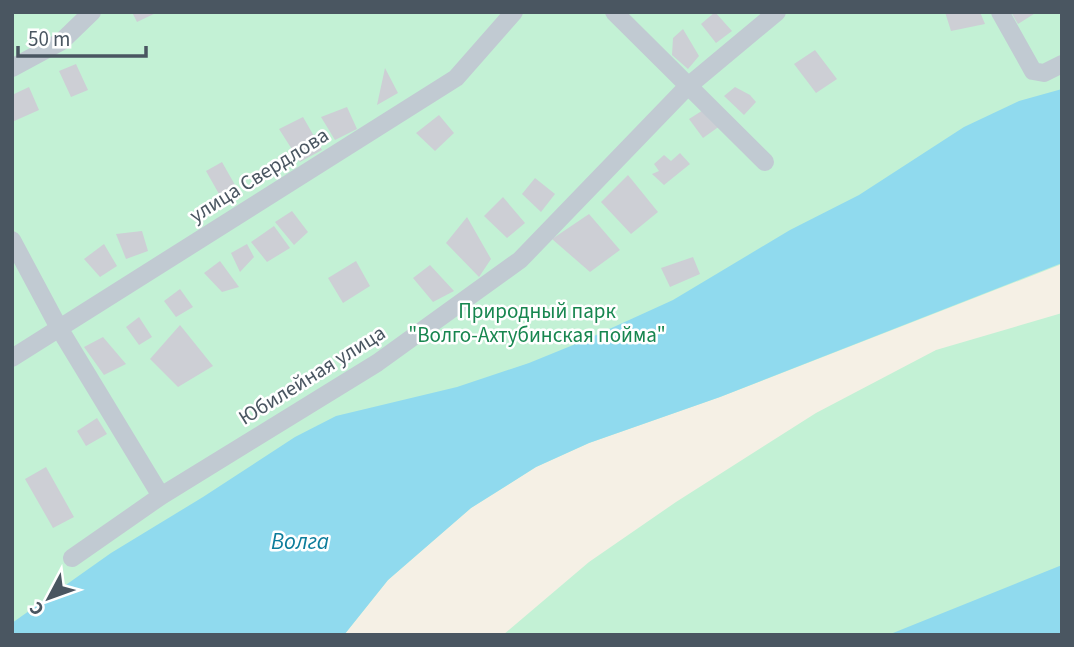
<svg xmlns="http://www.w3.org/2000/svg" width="1074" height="647" font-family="'Source Sans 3',sans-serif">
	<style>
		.green { fill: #c3f1d5 }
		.sand { fill: #f5f0e5 }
		.water { fill: #90daee }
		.building { fill: #cdcfd5 }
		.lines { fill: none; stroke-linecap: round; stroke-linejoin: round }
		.minor { stroke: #c1cad2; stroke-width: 18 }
		.labels { text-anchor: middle; stroke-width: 5; stroke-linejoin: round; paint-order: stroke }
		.street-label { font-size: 21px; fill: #4a5661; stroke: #fff }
		.park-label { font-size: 21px; fill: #17864f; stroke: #fff }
		.water-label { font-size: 23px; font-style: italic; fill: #0c7c9b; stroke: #fff }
	</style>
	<rect width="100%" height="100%" fill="#f5f3f3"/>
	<path class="green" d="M12,12H1062V610L999,635H12Z"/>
	<path class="sand" d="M1062,264V313L936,350L816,413L676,502L589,562L503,635H344L388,580L471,508L536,467L589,443L720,397Z"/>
	<path class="water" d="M1062,89V263L720,397L589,443L536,467L471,508L388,580L344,635H12V623L111,553L203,497L295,437L336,416L457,387L529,363L583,341L673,300L790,230L859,195L964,127L1019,101Z
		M1062,565V635H888Z"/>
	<path class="building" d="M132,12H158L137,22Z
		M715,12L732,31L716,43L701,24Z
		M945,12H980L985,24L951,31Z
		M1011,12H1037L1018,24Z
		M683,29L699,56L688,69L672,55L673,38Z
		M815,50L837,79L816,93L794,64Z
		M76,64L88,90L71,97L59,71Z
		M385,68L398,93L377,105Z
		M29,87L39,110L12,122V95Z
		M735,87L750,95L756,102L744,115L724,96Z
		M347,107L357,129L335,140L321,117Z
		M708,107L724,123L703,138L689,119Z
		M439,115L454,133L435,151L416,133Z
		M303,117L322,150L300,162L279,129Z
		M680,153L690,164L664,185L652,174L659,171L654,164L664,155L671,161Z
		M222,162L235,185L219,194L206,171Z
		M628,175L658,212L631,234L601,202Z
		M535,178L555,194L541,212L522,194Z
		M503,197L525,223L507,238L484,216Z
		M292,211L308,232L294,245L275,222Z
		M589,214L620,250L590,272L552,239Z
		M467,217L491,259L479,277L446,243Z
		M274,226L290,248L267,262L251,242Z
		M142,231L148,251L126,259L116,234Z
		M104,244L117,266L100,277L84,259Z
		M247,244L254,257L240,272L231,253Z
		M693,257L700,274L670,287L661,268Z
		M220,261L239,287L222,292L204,273Z
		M356,261L370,286L343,303L328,278Z
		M430,265L454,291L433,302L413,278Z
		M180,289L193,307L176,317L164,301Z
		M139,317L152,337L139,345L126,327Z
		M180,325L213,366L178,387L150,359Z
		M103,337L126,364L104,375L84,347Z
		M97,418L107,434L86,446L77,431Z
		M46,467L74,517L53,528L25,479Z"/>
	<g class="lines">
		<path class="minor" d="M614,12L765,162
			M1000,12L1033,71L1044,73L1062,64
			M12,68L62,41L92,12
			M12,240L59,328L161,496
			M12,358L456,78L514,12
			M72,558L161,496L377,363L520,260L687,87L777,12"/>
	</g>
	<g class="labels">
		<g class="street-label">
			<text transform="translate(259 175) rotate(-32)" y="7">улица Свердлова</text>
			<text transform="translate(312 375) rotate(-32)" y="7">Юбилейная улица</text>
		</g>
		<g class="park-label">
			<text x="537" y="318">Природный парк<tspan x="537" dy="24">"Волго-Ахтубинская пойма"</tspan></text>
		</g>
		<g class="water-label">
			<text x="300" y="549">Волга</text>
		</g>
	</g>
	<rect width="1074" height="647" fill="none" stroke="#4a5661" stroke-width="28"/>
	<g transform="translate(49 598) rotate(229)" stroke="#ffffff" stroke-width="5" paint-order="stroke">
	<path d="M0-5L12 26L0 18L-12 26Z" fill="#4a5661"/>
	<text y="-10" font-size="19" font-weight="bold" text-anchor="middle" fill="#4a5661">С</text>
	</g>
	<path d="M18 46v10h128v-10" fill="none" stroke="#4a5661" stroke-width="3.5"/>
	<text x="28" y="46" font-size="21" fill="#4a5661" stroke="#ffffff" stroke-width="5" paint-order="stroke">50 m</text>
</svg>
